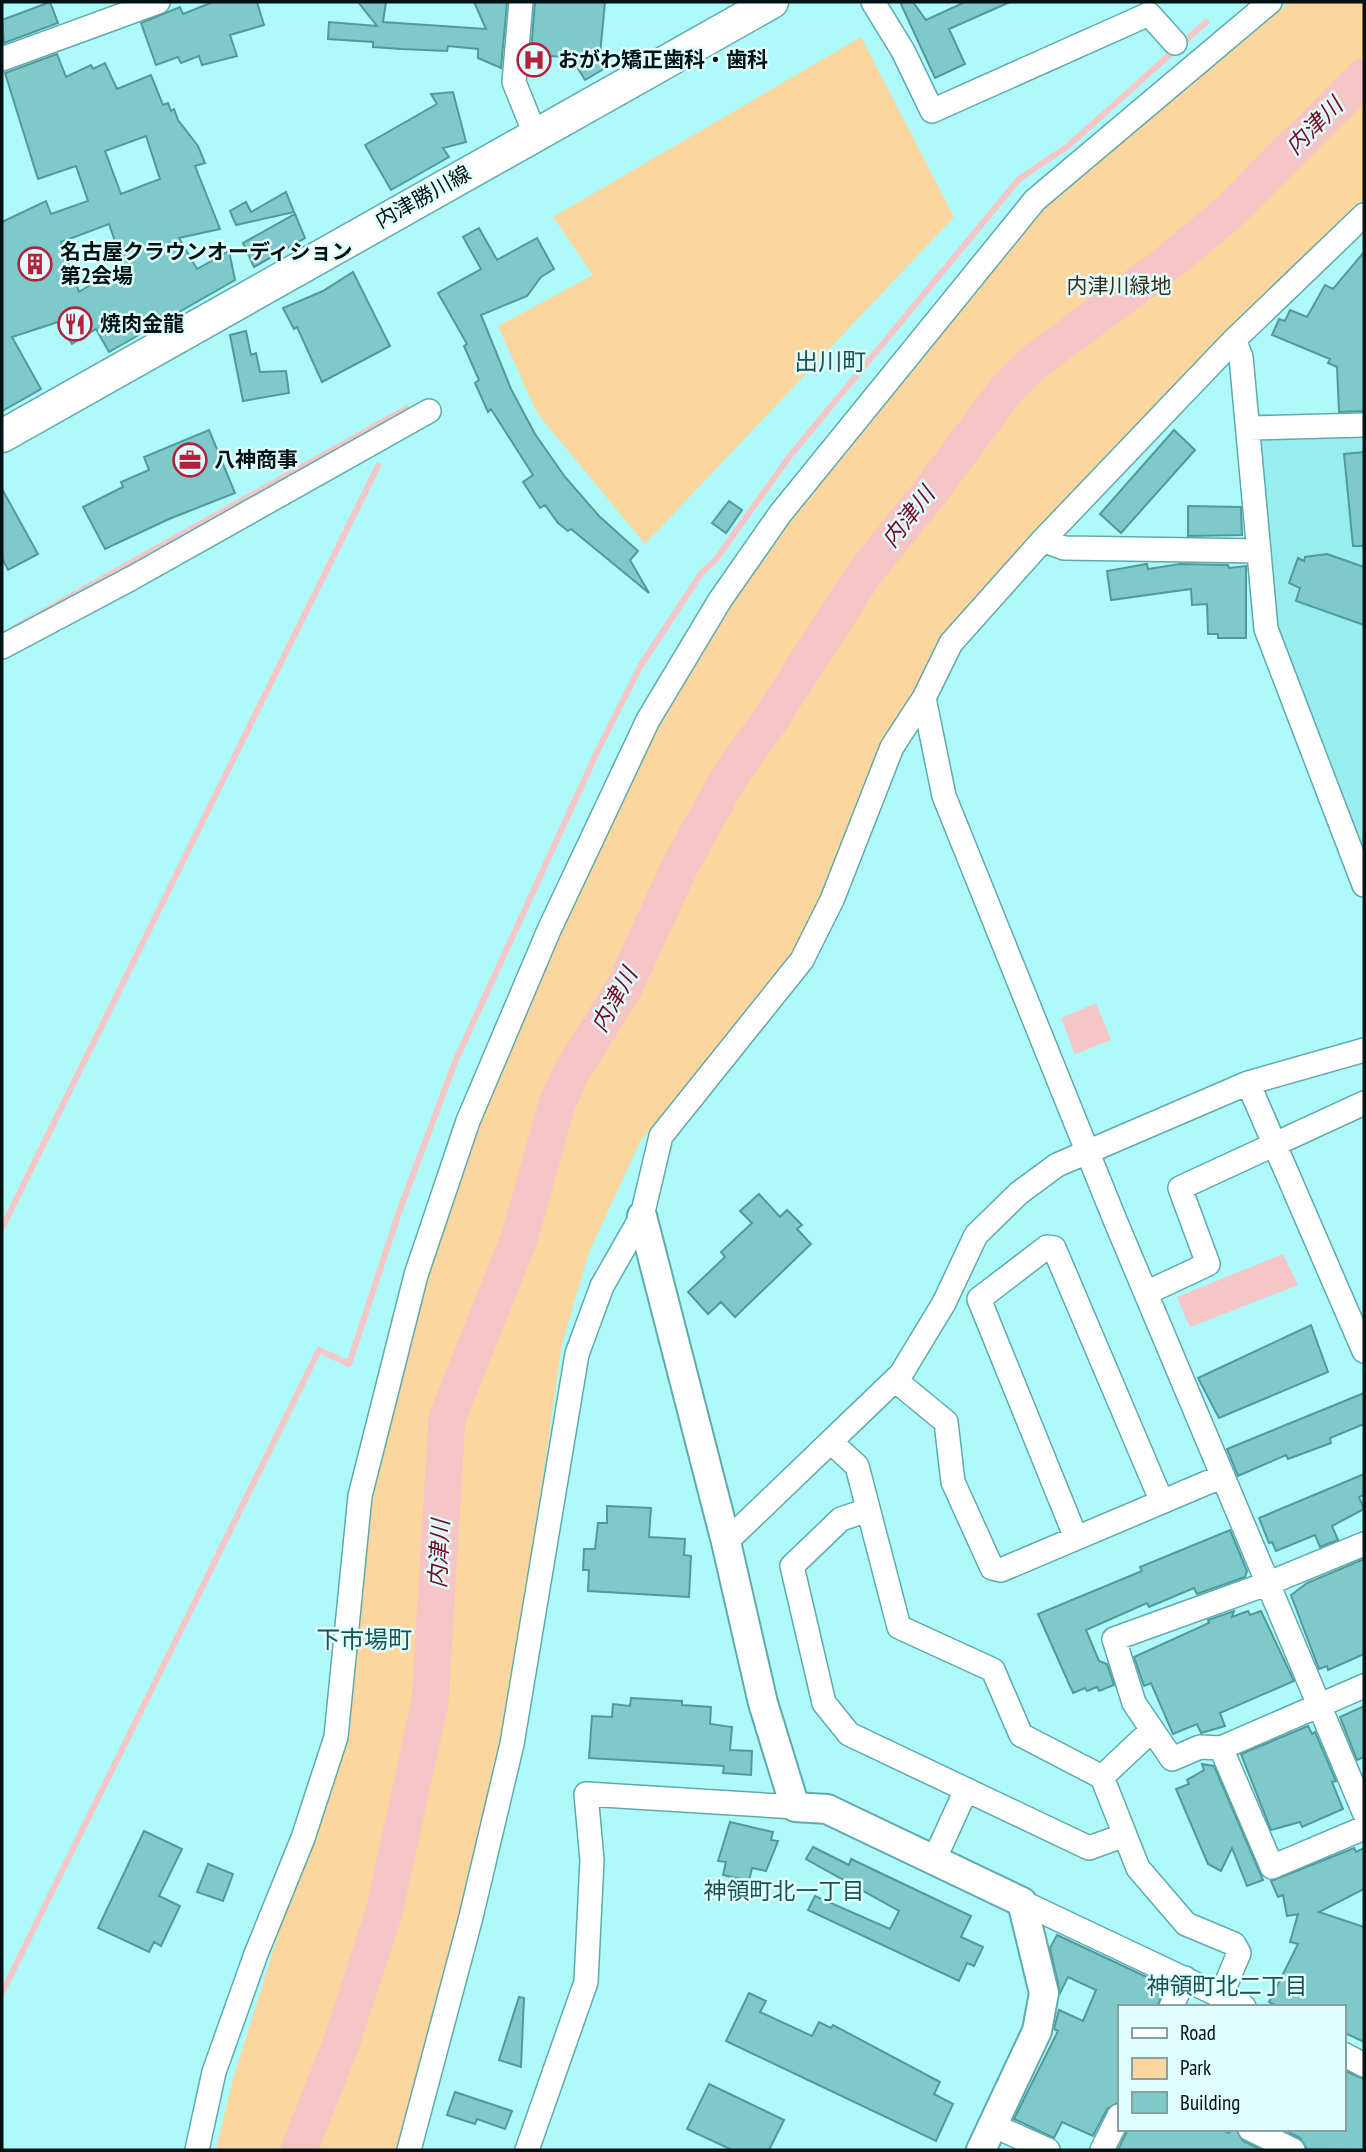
<svg xmlns="http://www.w3.org/2000/svg" width="1366" height="2152" font-family="'PT Sans Narrow','Noto Sans JP',sans-serif">
	<style>
		.built { fill: #98eeef }
		.green { fill: #fbd69f }
		.water { fill: #f6c5c6 }
		.lines { fill: none; stroke-linecap: round; stroke-linejoin: round }
		.stream { stroke: #f6c5c6; stroke-width: 6 }
		.river { stroke: #f6c5c6; stroke-width: 37 }
		.building { fill: #7ec9ca; stroke: #509a9c; stroke-width: 2; fill-rule: evenodd }
		.minor-casing { stroke: #60aaac; stroke-width: 26 }
		.tertiary-casing { stroke: #60aaac; stroke-width: 32 }
		.secondary-casing { stroke: #60aaac; stroke-width: 35 }
		.minor { stroke: #fff; stroke-width: 23 }
		.tertiary { stroke: #fff; stroke-width: 28 }
		.secondary { stroke: #fff; stroke-width: 32 }
		.labels { text-anchor: middle; stroke-width: 5; stroke-linejoin: round; paint-order: stroke }
		.poi-label { font-size: 21px; font-weight: bold; fill: #001212; stroke: #e1fefe; text-anchor: start }
		.street-label { font-size: 21px; fill: #001212; stroke: #e1fefe }
		.park-label { font-size: 21px; fill: #382c1a; stroke: #e1fefe }
		.water-label { font-size: 23px; font-style: italic; fill: #740922; stroke: #e1fefe }
		.neighbourhood-label { font-size: 23px; fill: #195455; stroke: #e1fefe }
		.quarter-label { font-size: 24px; fill: #195455; stroke: #e1fefe }
	</style>
	<rect width="100%" height="100%" fill="#aefafb"/>
	<path class="built" d="M1364,435V859L1276,625L1258,444L1264,436Z"/>
	<path class="green" d="M1290,2H1364V199L1126,439L943,643L883,743L822,899L794,957L641,1140L589,1252L562,1344L505,1743L398,2150H216L233,2079L306,1845L369,1480L418,1295L457,1175L525,1001L654,725L724,603L1038,205Z
		M861,37L954,217L645,544L537,413L498,326L593,275L553,217Z"/>
	<path class="water" d="M1096,1003L1111,1040L1075,1054L1061,1018Z
		M1283,1254L1298,1285L1190,1327L1177,1297Z"/>
	<g class="lines">
		<path class="stream" d="M14,628L407,408
			M2,1228L378,466
			M2,1993L319,1350L349,1364L399,1212L455,1062L598,750L641,665L702,572L714,562L789,457L1019,179L1068,146L1206,22"/>
		<path class="river" d="M299,2150L340,2047L384,1912L430,1702L447,1418L519,1239L557,1104L572,1071L624,988L680,866L730,776L770,720L864,574L930,492L1006,390L1033,363L1164,266L1228,213L1364,77"/>
	</g>
	<path class="building" d="M50,2L58,23L4,43L2,20Z
		M213,2H257L264,25L230,35L237,56L202,65L199,56L181,63L178,57L156,65L141,23L180,7L183,14Z
		M358,2H386L383,22L486,29L474,2H507L501,68L478,58V49L448,46L447,51L401,49L373,47V42L328,39L329,22L377,26Z
		M535,2H605L600,55L607,67L585,80L571,57L544,56V65L530,64Z
		M900,2H913L926,20L965,2H1010L949,29L965,64L935,78Z
		M57,54L66,77L91,65L93,69L105,63L117,89L151,75L163,105L168,103L171,111L174,109L178,120L198,146L205,163L195,166L220,229L179,238L197,269L229,251L235,280L109,352L96,329L72,344L58,322L12,337L41,389L2,411V222L46,201L51,214L88,201L76,166L38,179L5,73ZM146,136L160,179L121,194L105,151ZM109,224L123,264L79,292L61,242Z
		M453,92L466,142L443,148L449,157L391,190L365,145L437,104L431,94Z
		M286,192L294,212L236,225L230,211L246,202L251,212Z
		M295,214L305,238L254,267L243,243Z
		M479,228L497,260L537,238L554,269L541,277L527,296L481,315L511,389L535,434L565,477L599,516L638,551L630,560L649,593L571,529L568,531L558,523L545,505L540,508L523,482L533,475L491,409L488,412L475,383L479,380L464,346L467,344L438,293L481,269L463,237Z
		M1364,252V411L1339,412L1337,367L1328,363L1330,359L1272,335L1279,319L1285,321L1290,310L1307,317L1325,285L1333,289Z
		M353,272L390,346L322,382L297,327L294,329L283,308L323,291Z
		M246,331L251,355L256,353L260,372L286,371L289,393L243,401L230,335Z
		M209,430L235,493L169,519L105,549L83,507L123,487L121,482L149,470L144,457Z
		M1174,430L1195,450L1121,533L1100,514Z
		M1364,452V546H1353L1344,454Z
		M2,489L38,554L8,570L2,558Z
		M729,501L742,510L726,533L712,523Z
		M1188,506L1241,507L1242,535L1188,536Z
		M1327,554L1364,567V625L1296,601L1300,588L1289,583L1298,558L1304,561L1305,557Z
		M1147,564L1148,569L1180,564L1228,565L1229,568L1246,566V638H1218V634H1208L1207,604L1192,605L1191,589L1111,600L1107,571Z
		M759,1194L780,1217L787,1210L802,1225L797,1229L811,1244L735,1317L721,1302L708,1314L688,1292L725,1257L721,1252L752,1223L740,1211Z
		M1311,1325L1328,1372L1219,1418L1198,1378Z
		M1364,1393V1424L1330,1438L1331,1443L1288,1459L1286,1455L1238,1476L1227,1449Z
		M1364,1474V1495L1359,1497L1364,1509L1332,1526L1338,1540L1320,1547L1315,1535L1276,1551L1272,1542L1269,1543L1259,1518Z
		M607,1506L651,1508L649,1537L685,1539L684,1555L691,1556L689,1597L588,1591L589,1570H583L584,1549H595L598,1523H607Z
		M1230,1530L1247,1571L1245,1577L1197,1594L1194,1588L1149,1607L1147,1603L1086,1630L1099,1661L1107,1664L1114,1685L1099,1691L1097,1687L1087,1691L1085,1688L1073,1693L1038,1614L1142,1571L1140,1567Z
		M1364,1559V1654L1328,1670L1327,1666L1319,1669L1291,1595L1307,1583Z
		M1234,1611L1232,1617L1248,1611L1250,1615L1261,1611L1294,1681L1220,1713L1225,1726L1201,1733L1197,1724L1173,1734L1151,1683L1144,1686L1134,1657L1209,1623L1208,1620Z
		M631,1698L682,1701V1705L711,1707L710,1724L732,1727L730,1750L752,1751L751,1775L723,1773L724,1766L589,1758L592,1716L612,1717L613,1704L630,1706Z
		M1364,1706V1757L1357,1760L1340,1717Z
		M1308,1726L1312,1734L1315,1732L1336,1781L1332,1782L1343,1809L1302,1827L1300,1822L1271,1830L1241,1754Z
		M1202,1764L1214,1766L1263,1880L1247,1886L1232,1848L1221,1871L1208,1864L1176,1789L1189,1784L1187,1780L1204,1770Z
		M730,1822L773,1832L771,1840L778,1841L766,1871L752,1868L749,1881L723,1875L726,1862L718,1861Z
		M144,1831L182,1849L159,1896L180,1906L161,1946L154,1942L149,1952L98,1928Z
		M813,1847L849,1865L851,1859L971,1916L961,1937L983,1947L974,1966L967,1963L959,1981L808,1910L815,1896L890,1929L899,1911L806,1859Z
		M1354,1848L1356,1852L1364,1848V1889L1319,1912L1364,1927V2042L1343,2032V2007H1279L1269,2002L1298,1944L1290,1942L1298,1914L1287,1916L1283,1895L1278,1897L1271,1881Z
		M208,1864L233,1874L223,1901L197,1892Z
		M1057,1935L1166,1986L1157,2007H1119V2102L1107,2109L1093,2136L1062,2122L1054,2138L1014,2119L1058,2031L1054,2029L1059,2010L1083,2021L1096,1990L1068,1977L1060,1993L1050,1948Z
		M749,1993L766,2001L760,2012L812,2036L819,2022L831,2028L833,2025L940,2082L934,2094L953,2104L936,2141L726,2041Z
		M519,1997L524,1998L521,2067L499,2060Z
		M1343,2070L1364,2079V2150L1307,2149L1300,2138L1282,2129H1343Z
		M709,2084L784,2120L769,2150H732L687,2129Z
		M455,2092L512,2111L505,2129L477,2119L475,2124L447,2115Z
		M1128,2129H1219L1229,2133L1231,2129H1236L1243,2141L1262,2150H1118Z"/>
	<g class="lines">
		<defs>
			<path id="minor" d="M521,2L514,82L535,134
				M873,2L903,51L932,111L1149,14L1175,43
				M2,59L158,2
				M1234,340L1241,357L1266,629L1364,885
				M1248,428L1364,425
				M1043,540L1064,548L1259,551
				M2,647L132,578L429,411
				M924,698L944,796L1115,1220L1364,1812
				M1248,1083L1364,1351
				M1146,1293L1208,1264L1180,1188L1364,1103
				M895,1380L946,1422L953,1482L992,1568L1001,1570L1223,1476
				M831,1442L857,1466L899,1627L993,1670L1021,1735L1102,1777L1138,1868L1186,1924L1234,1944L1239,1953L1221,1996
				M868,1510L841,1519L792,1566L824,1703L849,1734L1089,1848L1125,1835
				M1076,1538L979,1299L1047,1247L1054,1248L1162,1502
				M726,1542L901,1374L944,1303L976,1235L1019,1193L1057,1165L1248,1083L1364,1050
				M1364,1544L1269,1583L1114,1639L1134,1703L1172,1759L1200,1747L1221,1748L1364,1686
				M1221,1748L1272,1867L1364,1828
				M1102,1777L1152,1730
				M934,1860L966,1790
				M1022,1902L1244,2007
				M1171,2007L1185,1978
				M1343,2054L1364,2065
				M992,2125L1048,2150
				M1250,2129L1293,2150
				M197,2150L214,2072L256,1954L303,1838L336,1737L360,1496L416,1275L468,1121L549,930L648,720L720,600L780,514L1035,200L1270,2
				M409,2150L471,1917L512,1744L577,1354L602,1286L642,1216L661,1136L802,960L832,900L892,747L924,698L951,643L1043,540L1234,340L1364,215
				M527,2150L586,1982L592,1860L586,1794L795,1807
				M1102,2150L1119,2116"/>
			<path id="tertiary" d="M642,1216L726,1542L763,1703L795,1807L827,1809L1022,1902L1044,1993L1037,2031L981,2150"/>
			<path id="secondary" d="M2,436L772,2"/>
		</defs>
		<use href="#minor" class="minor-casing"/>
		<use href="#tertiary" class="tertiary-casing"/>
		<use href="#secondary" class="secondary-casing"/>
		<use href="#minor" class="minor"/>
		<use href="#tertiary" class="tertiary"/>
		<use href="#secondary" class="secondary"/>
	</g>
	<defs>
		<symbol id="hospital-ring" viewBox="-11 -11 22 22"><circle r="9.5" fill="#e1fefe" stroke="#b4213d" stroke-width="1.5"/><path d="M-5-5h3v3.5h4V-5h3V5h-3V1.5h-4V5h-3Z" fill="#b4213d"/></symbol>
		<symbol id="building-ring" viewBox="-11 -11 22 22"><circle r="9.5" fill="#e1fefe" stroke="#b4213d" stroke-width="1.5"/><path d="M-4-6H4V6H1V3H-1V6H-4ZM-2.5-4.3h1.7v1.8h-1.7ZM.8-4.3h1.7v1.8H.8ZM-2.5-1h1.7V.8h-1.7ZM.8-1h1.7V.8H.8Z" fill="#b4213d"/></symbol>
		<symbol id="restaurant-ring" viewBox="-11 -11 22 22"><circle r="9.5" fill="#e1fefe" stroke="#b4213d" stroke-width="1.5"/><path d="M-5-6h1v4h1v-4h1v4h1v-4h1v5L-1.5 .5V6h-2V.5L-5-1ZM5-6V6H3V1.5H1.5Q1.5-4 5-6Z" fill="#b4213d"/></symbol>
		<symbol id="office-ring" viewBox="-11 -11 22 22"><circle r="9.5" fill="#e1fefe" stroke="#b4213d" stroke-width="1.5"/><path d="M-6-3h4V-5.5h4V-3h4V5H-6ZM-1-4.5V-3h2v-1.5ZM-6 0V1H6V0Z" fill="#b4213d"/></symbol>
	</defs>
	<g fill-rule="evenodd">
		<use href="#hospital-ring" x="515" y="41" width="38" height="38"/>
		<use href="#building-ring" x="16" y="245" width="38" height="38"/>
		<use href="#restaurant-ring" x="56" y="305" width="38" height="38"/>
		<use href="#office-ring" x="171" y="441" width="38" height="38"/>
	</g>
	<g class="labels">
		<g class="poi-label">
			<text x="558" y="67">おがわ矯正歯科・歯科</text>
			<text x="60" y="259">名古屋クラウンオーディション<tspan x="60" dy="24">第2会場</tspan></text>
			<text x="100" y="331">焼肉金龍</text>
			<text x="214" y="467">八神商事</text>
		</g>
		<g class="street-label">
			<text transform="translate(423 197) rotate(-29)" y="7">内津勝川線</text>
		</g>
		<g class="park-label">
			<text x="1119" y="293">内津川緑地</text>
		</g>
		<g class="water-label">
			<text transform="translate(1314 126) rotate(-45)" y="8">内津川</text>
			<text transform="translate(908 517) rotate(-52)" y="8">内津川</text>
			<text transform="translate(614 1000) rotate(-61)" y="8">内津川</text>
			<text transform="translate(439 1554) rotate(-87)" y="8">内津川</text>
		</g>
		<g class="neighbourhood-label">
			<text x="784" y="1899">神領町北一丁目</text>
			<text x="1227" y="1994">神領町北二丁目</text>
		</g>
		<g class="quarter-label">
			<text x="830" y="370">出川町</text>
			<text x="364" y="1648">下市場町</text>
		</g>
	</g>
	<rect width="1366" height="2152" fill="none" stroke="#001212" stroke-width="7"/>
	<rect x="1118" y="2005" width="228" height="126" fill="#e1fefe" stroke="#87a0a0" stroke-width="2"/>
	<rect x="1132" y="2028" width="35" height="10" fill="#ffffff" stroke="#87a0a0" stroke-width="2"/>
	<text x="1180" y="2040" font-size="21" fill="#001212">Road</text>
	<rect x="1132" y="2058" width="35" height="21" fill="#fbd69f" stroke="#87a0a0" stroke-width="2"/>
	<text x="1180" y="2075" font-size="21" fill="#001212">Park</text>
	<rect x="1132" y="2092" width="35" height="21" fill="#7ec9ca" stroke="#87a0a0" stroke-width="2"/>
	<text x="1180" y="2110" font-size="21" fill="#001212">Building</text>
</svg>
